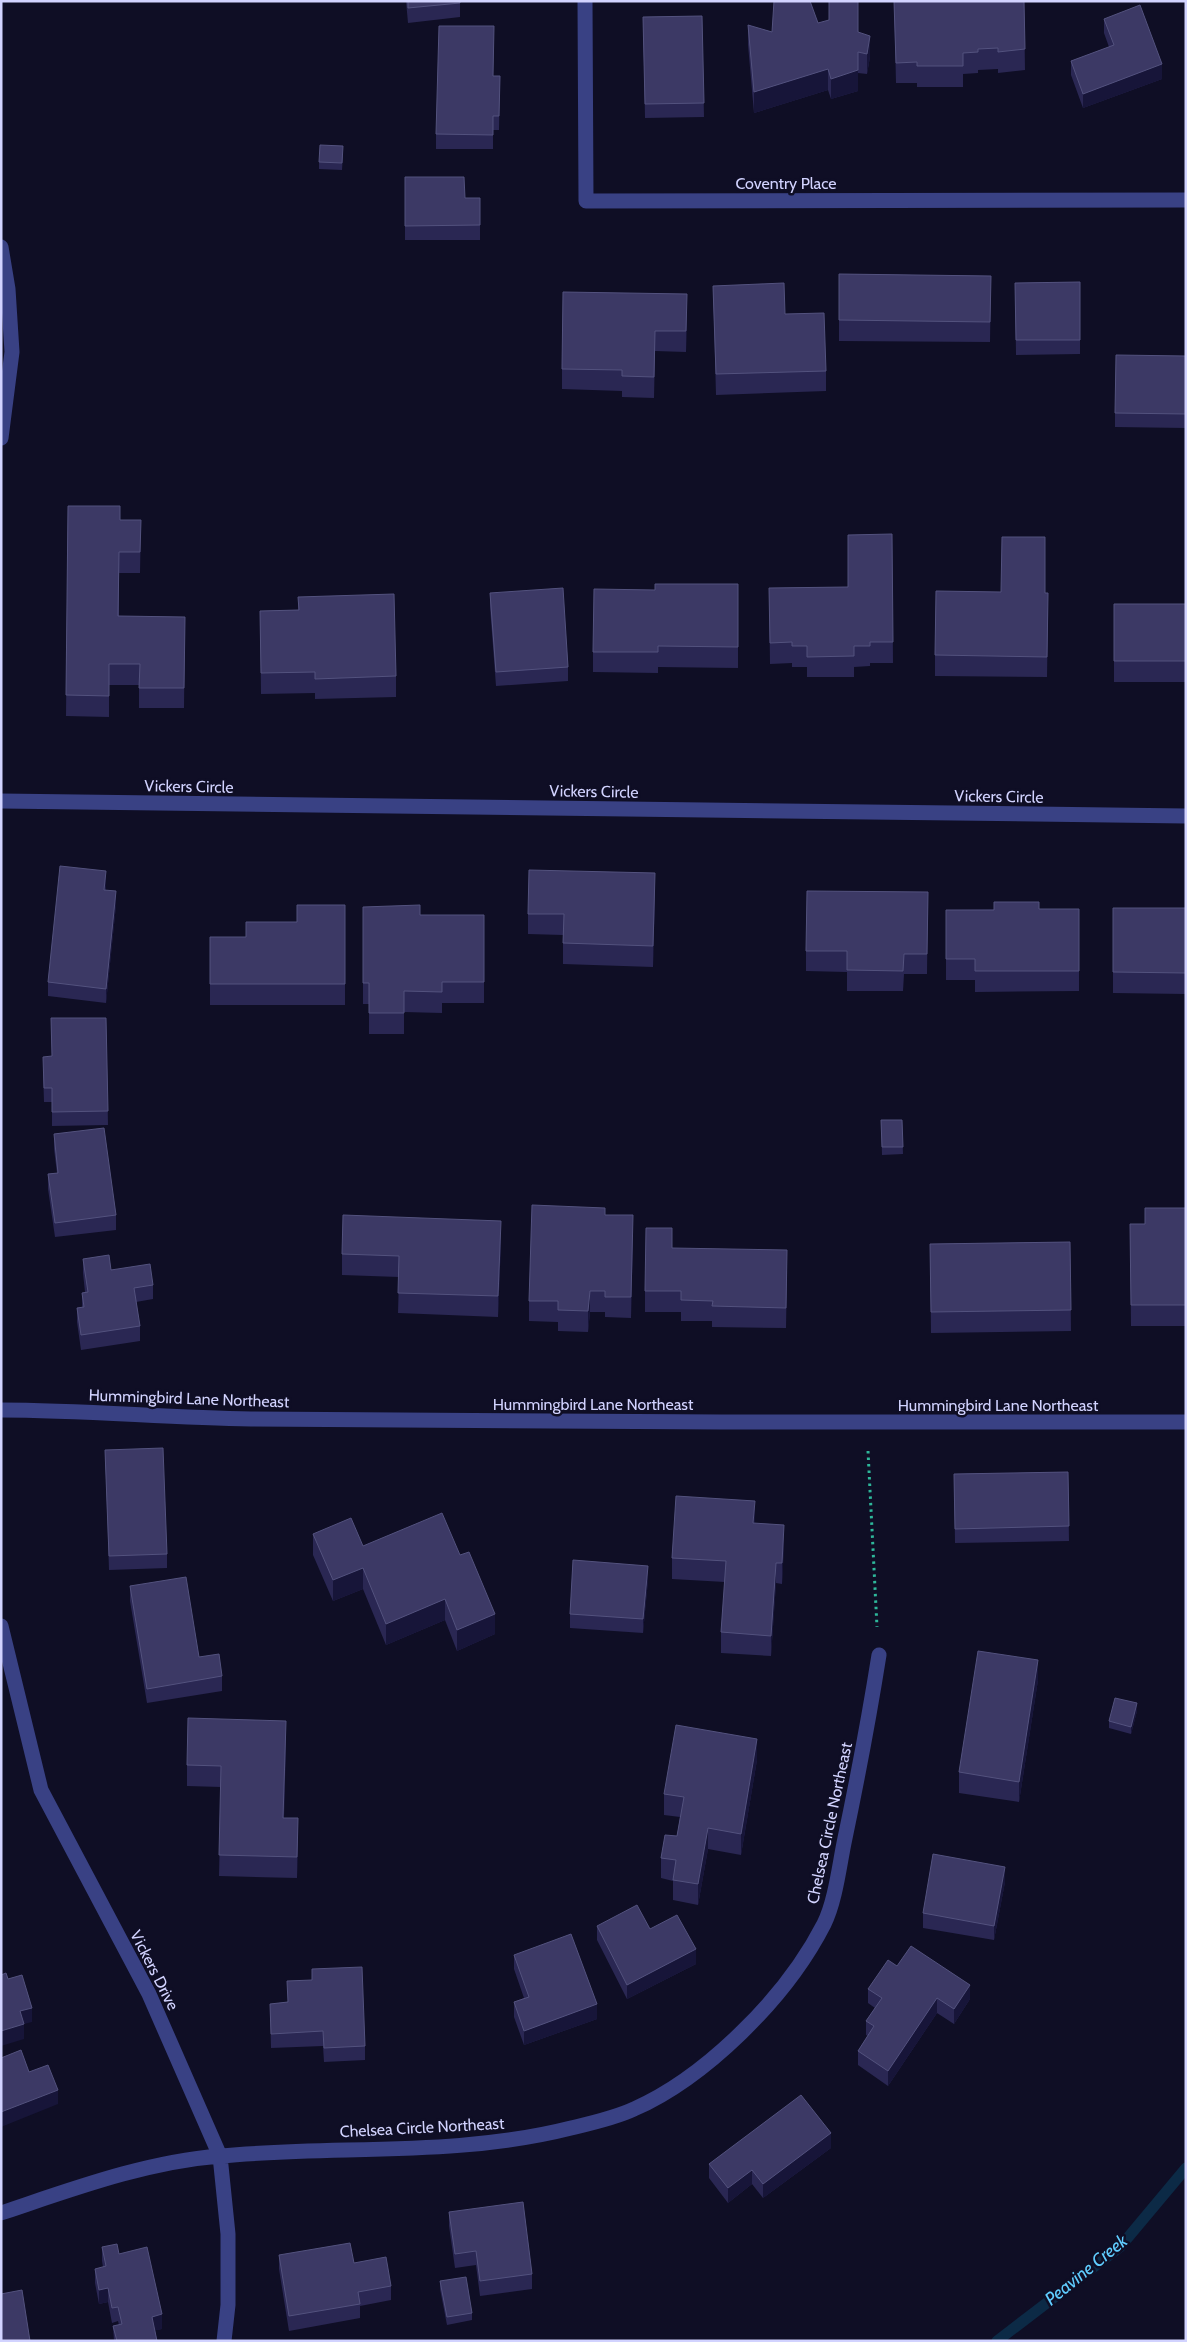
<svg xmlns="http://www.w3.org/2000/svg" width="1187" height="2342" font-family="Cabin,sans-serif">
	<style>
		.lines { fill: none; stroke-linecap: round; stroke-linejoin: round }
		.stream { stroke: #0c2a46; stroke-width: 11 }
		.path { stroke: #2eb79a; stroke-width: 3; stroke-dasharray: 2.5 4; stroke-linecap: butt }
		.minor { stroke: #394184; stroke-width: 15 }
		.wall { fill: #2a2753 }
		.shaded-wall { fill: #171539 }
		.building { fill: #3c3965; stroke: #53527e }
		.labels { text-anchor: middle; stroke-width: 5; stroke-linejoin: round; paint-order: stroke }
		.street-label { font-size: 16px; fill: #d2d3ff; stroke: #0f0e25 }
		.water-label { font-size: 18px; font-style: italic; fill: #60cdff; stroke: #0f0e25 }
	</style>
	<rect width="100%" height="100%" fill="#0f0e25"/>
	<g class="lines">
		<path class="stream" d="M997,2341L1120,2247L1186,2168"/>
		<path class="path" d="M868,1451L877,1627"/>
		<path class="minor" d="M585,1L586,201L1186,200
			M1,247L8,289L12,352L1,438
			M1,801L1186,816
			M1,1410C85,1410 168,1418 251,1419C563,1422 874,1423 1186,1422
			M1,1626L41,1790L149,1994L220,2156L228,2234V2305L224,2341
			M1,2213C73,2189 145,2162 220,2156C337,2145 457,2157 571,2128C592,2123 615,2118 634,2109C675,2091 709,2064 741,2033C773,2002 803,1965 824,1924C835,1902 839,1868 844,1843C857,1781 869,1718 879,1655"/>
	</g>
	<path class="wall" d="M406,1H460V17L408,23Z
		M894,1H1024L1025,70L998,73V69L978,70V73L963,74V87H917V83H896Z
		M702,16L704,117L645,118L643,17Z
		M1104,19L1162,79L1083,108L1071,75V61L1109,47L1104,33Z
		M818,23L858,32L870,57L867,74L858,73V91L831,99L828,90L754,113L748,45V25L772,32Z
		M493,76H500L499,130H493V149H436V134Z
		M343,154L342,170L319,169V162Z
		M405,177L465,198H480V240H405Z
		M839,274L991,276L990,342L839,341Z
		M1080,282V354L1016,355L1015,283Z
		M713,286L785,314L826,371V391L716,395Z
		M687,315L686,352L655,351L654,398L622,397V391L562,389V369Z
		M1186,356V428L1115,427V413Z
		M68,506L120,520H141L140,573H119V616L185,617L184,708H139V685H109V717L66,716Z
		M892,534L893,663H870V666L854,667V677H807V667H792V663L770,664L769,588L848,587Z
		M738,584V668L658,667V673L593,672V652L655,590Z
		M490,593L568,667V681L496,686L490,607Z
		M1045,593L1048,613L1047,677L935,676V655Z
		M298,597L396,676V697L315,699V693L261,694L260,611L298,610Z
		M1114,604H1186V682H1114Z
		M106,885V890L116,905L106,1003L48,996V982Z
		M928,892L927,974H904L903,991H847V972L806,971V951Z
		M655,894L653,967L563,964V935L528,934V914Z
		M345,905V1005H210V937H246L297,922Z
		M363,907L420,915H484V1003H442V1013L404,1012V1034H369V1004H363Z
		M1113,908H1186V994L1113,993Z
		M1079,909V991L975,992V980H946V910Z
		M51,1018H106L108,1125L52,1126V1102H44L43,1071L52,1056Z
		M881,1120H902L903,1154L882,1155Z
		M54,1134L116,1215V1230L55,1237L48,1189V1174L57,1173L54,1149Z
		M1145,1208H1186V1326H1131L1130,1224H1145Z
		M605,1215L633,1236L631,1318L605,1317V1312H590L588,1332L558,1331V1322L529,1321V1301Z
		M501,1242L498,1317L398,1313L399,1277L342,1275V1254Z
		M1070,1242L1071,1331L931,1333L930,1244Z
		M672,1248L787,1271L786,1328L712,1327V1321H681V1312H645V1291Z
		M83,1259L153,1285V1299L136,1302L140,1326V1341L81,1350L77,1322V1308L82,1307V1293L85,1292L83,1273Z
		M105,1450L167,1554V1568L109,1570Z
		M1068,1472L1069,1541L955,1543L954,1474Z
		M755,1523L784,1545L782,1584L776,1583L771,1656L721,1653V1632L725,1582L672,1579V1558Z
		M313,1534L363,1546L460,1555L495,1634L457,1651L445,1620L386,1645L363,1589L333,1601L313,1555Z
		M648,1580L643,1633L570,1628V1614Z
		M130,1586L199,1657L222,1676V1691L147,1703L130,1601Z
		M1038,1680L1019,1802L959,1793V1772Z
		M1137,1711L1131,1734L1109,1728V1721Z
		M286,1742L284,1818L298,1839L297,1878L219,1876L221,1787L187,1786V1765Z
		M757,1760L741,1855L708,1849L698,1905L673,1900V1881L661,1878V1858L677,1836L680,1817L664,1815V1794Z
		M1005,1882L994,1940L923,1928V1913Z
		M597,1926L650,1929L696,1964L627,1999L597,1940Z
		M514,1955L597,2019L524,2045L514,2017V2002L524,1998L514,1969Z
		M897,1966L970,1999L954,2024L937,2013L888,2086L858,2065V2051L868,2036L866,2035V2021L875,2008L868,2003V1989Z
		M312,1969L365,2046V2060L324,2062L323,2046L271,2048L270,2004L287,2002L312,1980Z
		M831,2148L763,2198L752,2184L728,2203L709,2178V2164Z
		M449,2212L532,2274V2289L480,2296L476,2265L455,2268L449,2226Z
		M102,2247L119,2254L162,2329L155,2330L157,2341H114L113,2326L119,2325L118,2321L112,2323L108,2302L99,2304L95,2283V2269L103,2267L102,2261Z
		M279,2255L354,2263L391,2286V2300L360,2306V2318L289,2331L279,2269Z
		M440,2281L472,2313V2320L447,2325L440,2289Z"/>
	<path class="shaded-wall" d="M870,36V57L867,74V54Z
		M858,52V91L831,99V79Z
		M1162,64V79L1083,108V94Z
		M828,69V90L754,113V92Z
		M687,294V315L686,352V331Z
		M106,871V885L104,904V890Z
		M655,873V894L653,967V946Z
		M116,891V905L106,1003V989Z
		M633,1215V1236L631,1318V1297Z
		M501,1221V1242L498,1317V1296Z
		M590,1291V1312L588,1332V1311Z
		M755,1501V1522L753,1543V1523Z
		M784,1525V1545L782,1584V1563Z
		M776,1563V1583L771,1656V1636Z
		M648,1566V1580L643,1633V1619Z
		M363,1568V1589L333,1601V1580Z
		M445,1599V1620L386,1645V1624Z
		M495,1614V1634L457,1651V1630Z
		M1038,1660V1680L1019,1802V1782Z
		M1137,1703V1711L1131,1734V1727Z
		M286,1721V1742L283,1838V1818Z
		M757,1739V1760L741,1855V1834Z
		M298,1818V1839L297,1878V1857Z
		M708,1828V1849L698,1905V1884Z
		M1005,1867V1882L994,1940V1926Z
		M696,1949V1964L627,1999V1985Z
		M970,1985V1999L954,2024V2009Z
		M937,1998V2013L888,2086V2071Z
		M597,2004V2019L524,2045V2031Z
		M32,2008V2022L20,2025V2011Z
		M24,2024V2039L1,2046V2031Z
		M58,2090V2104L1,2127V2112Z
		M831,2133V2148L763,2198V2184Z
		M752,2170V2184L728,2203V2188Z
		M108,2288V2302L99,2304V2290Z
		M162,2314V2329L152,2331V2317Z"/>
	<path class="building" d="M408,1H460V3L408,8Z
		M774,1H810L818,23L829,20V1H858V32L870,36L867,54L858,52V70L831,79L828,69L754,92L748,25L772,32Z
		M894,1H1024L1025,49L998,52V48L978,49V52L963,53V66H917V62L896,63Z
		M1140,5L1162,64L1083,94L1071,61L1114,45L1104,19Z
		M702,16L704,103L645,104L643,17Z
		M439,26H494L493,76H500L499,116H493V135L436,134Z
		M320,145L343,146L342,163L319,162Z
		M405,177H464L465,198H480V225L405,226Z
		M839,274L991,276L990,322L839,320Z
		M1080,282V340H1016L1015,283Z
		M784,283L785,314L824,313L826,371L716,374L713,286Z
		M563,292L687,294L686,331H655L654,377L622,376V370L562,369Z
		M1116,355L1186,356V414L1115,413Z
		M68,506H120V520H141L140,552H119L118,616L185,617L184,688H139L140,664H109V696L66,695Z
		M892,534L893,642H870V646H854V656L807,657V646H792V642L770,643L769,588L848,587V535Z
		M1002,537H1045V593H1048L1047,657L935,655L936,591L1001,592Z
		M655,584H738V647L658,646V652H593L594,589L655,590Z
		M563,588L568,667L496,672L490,593Z
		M394,594L396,676L315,679V672L261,673L260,611L299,610L298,597Z
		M1114,604H1186V661H1114Z
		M60,866L106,871L104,890L116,891L106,989L48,982Z
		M529,870L655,873L653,946L563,943L564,914H528Z
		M807,891L928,892L927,954H904L903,971L847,970V951H806Z
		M994,902H1039V909H1079V971H975V959H946V910H994Z
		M297,905H345V984H210V937H246V922H297Z
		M420,905V915H484V982H442V992L404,991V1013H369V983H363V907Z
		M1113,908H1186V973L1113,972Z
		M51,1018H106L108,1111L52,1112V1088H44L43,1057L52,1056Z
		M881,1120H902L903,1147H882Z
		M104,1128L116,1215L55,1223L48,1174L58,1173L54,1134Z
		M532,1205L605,1208V1215H633L631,1297H605V1291H590L588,1311L558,1310V1301H529Z
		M1145,1208H1186V1305H1131L1130,1224H1145Z
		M343,1215L501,1221L498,1296L398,1293L399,1256L342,1254Z
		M646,1228H672V1248L787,1250L786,1308L712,1306L713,1301L681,1300V1291H645Z
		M1070,1242L1071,1310L931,1312L930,1244Z
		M109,1255L111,1270L150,1264L153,1285L134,1288L140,1326L81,1335L77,1308L84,1307L82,1293L88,1292L83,1259Z
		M163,1448L167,1554L109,1556L105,1450Z
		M1068,1472L1069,1526L955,1529L954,1474Z
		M676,1496L755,1501L753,1523L784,1525L782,1563H776L771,1636L721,1632L726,1561L672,1558Z
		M442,1513L460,1555L469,1552L495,1614L457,1630L445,1599L386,1624L363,1568L333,1580L313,1534L351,1518L363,1546Z
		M573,1560L648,1566L643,1619L570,1614Z
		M186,1577L199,1657L219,1654L222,1676L147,1689L130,1586Z
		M978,1651L1038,1660L1019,1782L959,1772Z
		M1115,1698L1137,1703L1131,1727L1109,1721Z
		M188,1718L286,1721L283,1818H298L297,1857L219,1855L221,1766L187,1765Z
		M676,1725L757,1739L741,1834L708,1828L698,1884L673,1880L676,1860L661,1858L665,1835L677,1836L684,1797L664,1794Z
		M933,1854L1005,1867L994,1926L923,1913Z
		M637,1905L650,1929L677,1915L696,1949L627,1985L597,1926Z
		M571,1934L597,2004L524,2031L514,2002L529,1997L514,1955Z
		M911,1946L970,1985L954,2009L937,1998L888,2071L858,2051L874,2026L866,2021L882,1998L868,1989L888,1960L897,1966Z
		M362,1967L365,2046L324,2048L323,2031L271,2034L270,2004L288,2002L287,1981L312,1980V1969Z
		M6,1973L8,1979L22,1975L32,2008L20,2011L24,2024L1,2031V1975Z
		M21,2050L29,2072L48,2065L58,2090L1,2112V2058Z
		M801,2095L831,2133L763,2184L752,2170L728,2188L709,2164Z
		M523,2202L532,2274L480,2281L476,2251L455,2254L449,2212Z
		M350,2243L354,2263L386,2257L391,2286L358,2292L360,2304L289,2316L279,2255Z
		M117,2244L119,2254L147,2247L162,2314L152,2317L157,2341H117L113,2326L122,2324L118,2307L112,2308L108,2288L99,2290L95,2269L106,2266L102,2247Z
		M466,2277L472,2313L447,2317L440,2281Z
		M22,2290L30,2341H1V2294Z"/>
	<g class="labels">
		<g class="street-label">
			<text x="786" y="189">Coventry Place</text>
			<text transform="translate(189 786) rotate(1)" y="6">Vickers Circle</text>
			<text transform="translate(594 791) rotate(1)" y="6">Vickers Circle</text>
			<text transform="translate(999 796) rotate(1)" y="6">Vickers Circle</text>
			<text transform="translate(189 1398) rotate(2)" y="6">Hummingbird Lane Northeast</text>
			<text x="593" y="1410">Hummingbird Lane Northeast</text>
			<text x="998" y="1411">Hummingbird Lane Northeast</text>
			<text transform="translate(829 1823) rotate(-78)" y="6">Chelsea Circle Northeast</text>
			<text transform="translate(155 1970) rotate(63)" y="6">Vickers Drive</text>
			<text transform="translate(422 2127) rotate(-3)" y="6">Chelsea Circle Northeast</text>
		</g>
		<g class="water-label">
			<text transform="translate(1086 2270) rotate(-39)" y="6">Peavine Creek</text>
		</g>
	</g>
	<rect width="1187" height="2342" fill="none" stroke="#d2d3ff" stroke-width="5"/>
</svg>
